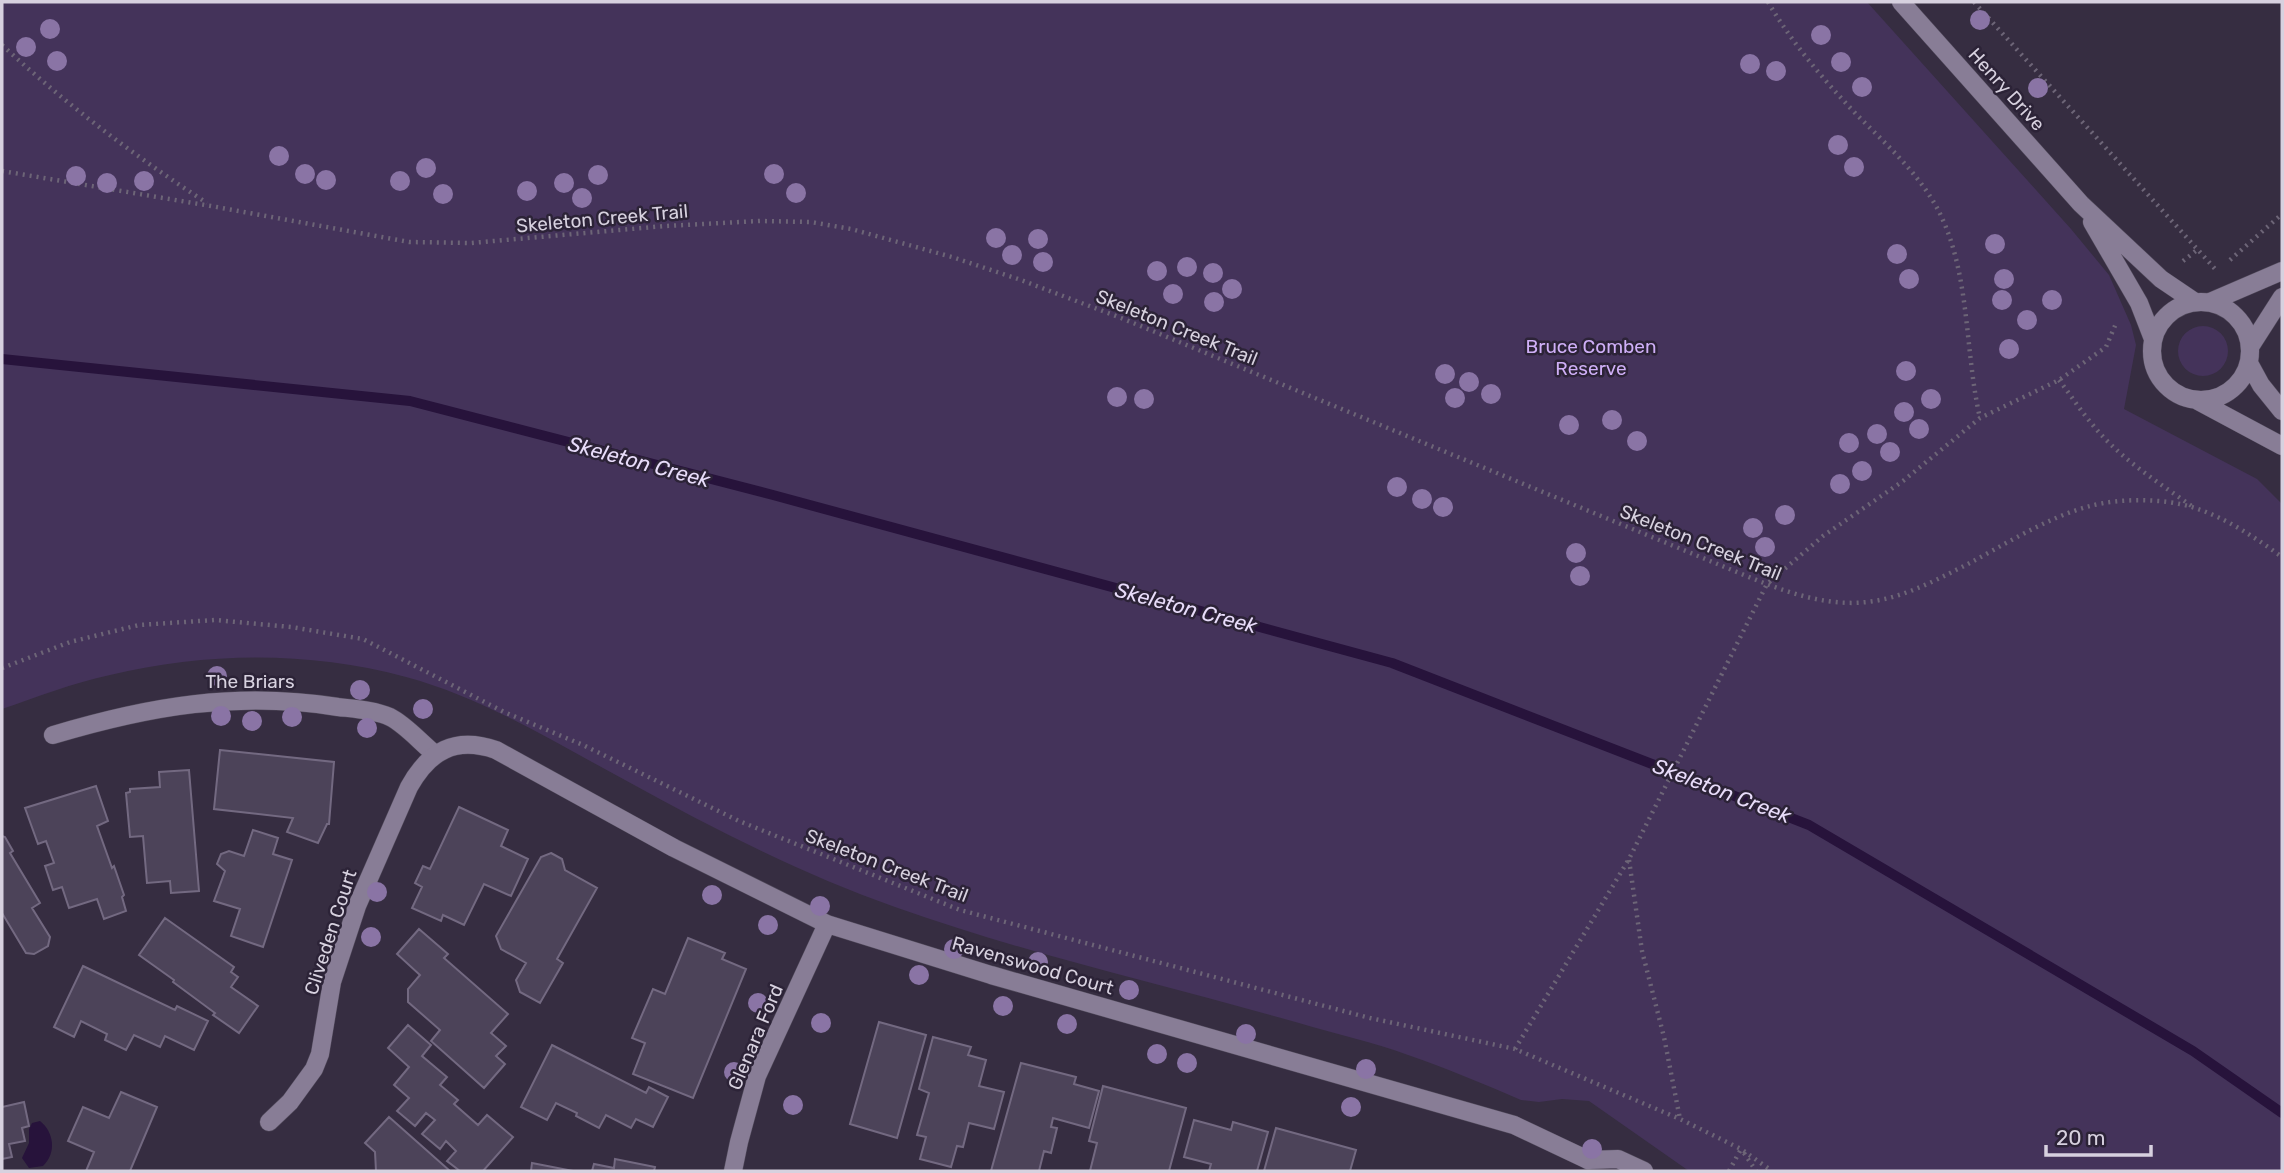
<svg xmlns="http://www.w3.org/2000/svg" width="2284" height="1173" font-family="Rubik,sans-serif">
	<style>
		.green { fill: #44335a }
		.water { fill: #27133b }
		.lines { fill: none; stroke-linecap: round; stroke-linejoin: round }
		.stream { stroke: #27133b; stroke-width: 10 }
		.building { fill: #4c4359; stroke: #736981; stroke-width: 2 }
		.lane-casing { stroke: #514a5b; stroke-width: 19 }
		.street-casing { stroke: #514a5b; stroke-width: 19 }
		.path { stroke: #6d6577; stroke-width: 4.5; stroke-dasharray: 2 5; stroke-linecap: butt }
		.lane { stroke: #887d96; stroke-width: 18 }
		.street { stroke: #887d96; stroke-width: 18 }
		.tree { fill: #8a74a5 }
		.labels { text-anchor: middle; stroke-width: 5; stroke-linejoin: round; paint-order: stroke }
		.street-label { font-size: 19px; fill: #d7d1df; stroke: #2c2337 }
		.park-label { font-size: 19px; fill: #cfaff7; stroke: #2c2337 }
		.water-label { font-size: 21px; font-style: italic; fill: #e8dcfa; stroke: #2c2337 }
	</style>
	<rect width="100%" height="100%" fill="#362d41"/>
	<path class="green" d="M2,2H1867L2071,229L2109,275L2131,325L2136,345L2124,409L2257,479L2282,504V1171H1689L1589,1101L1562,1099L1539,1102L1521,1100C1484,1084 1446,1068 1408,1055C1373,1042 1335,1034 1299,1023C1165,985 1027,954 895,907C801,874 712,828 625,780C554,742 484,698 406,677C309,651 207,652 110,675C73,683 37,697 2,709Z
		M2178 351a25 25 0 1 1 50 0a25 25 0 1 1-50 0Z"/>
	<path class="water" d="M40,1121C54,1132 57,1153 43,1166L29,1168L22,1158L29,1143V1129L32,1123Z"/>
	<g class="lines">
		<path class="stream" d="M2,359L410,401L773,495L1392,663L1809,825L2193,1051L2282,1113"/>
	</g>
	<path class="building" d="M220,750L334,762L329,824H327L318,843L287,832L293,818L214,809Z
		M189,770L199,891L171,893L170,881L147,883L143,836L130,837L126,793L130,792V789L160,787L159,772Z
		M96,786L108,821L97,826L112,868L114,866L124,895L122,897L126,911L104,919L97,899L69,908L62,887L53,890L45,866L54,863L46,841L38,844L25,808Z
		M459,807L508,830L501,846L528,859L511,896L484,884L464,925L443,915L441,921L412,908L422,887L415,883L423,866L430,869Z
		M253,830L278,838L273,854L292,860L263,947L231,936L240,909L214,901L225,871L217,864L221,854L229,851L244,856Z
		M2,836L5,837L13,851L10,853L40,903L32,908L50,937L48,946L34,954L26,953L2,913Z
		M551,853L562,859L565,870L597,888L557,959L563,963L540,1003L520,992L516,980L526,963L501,949L496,936L541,857Z
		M165,918L234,967L231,972L238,977L231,987L258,1006L239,1033L213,1015L215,1013L173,982L174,980L139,955Z
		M419,929L448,954L444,958L508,1014L491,1033L506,1046L496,1056L505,1064L484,1088L431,1041L440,1030L408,1002V989L420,975L397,954Z
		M688,938L725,953L722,959L746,969L693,1098L633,1074L645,1043L632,1038L653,989L665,994Z
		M83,966L175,1010L177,1006L208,1021L194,1050L165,1036L160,1047L134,1035L126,1050L105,1040L107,1034L81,1021L74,1037L54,1027Z
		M879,1022L926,1035L897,1138L850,1124Z
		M408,1025L431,1045L422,1056L447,1077L440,1085L458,1100L454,1104L478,1125L487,1115L513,1137L483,1171H460L447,1161L456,1151L446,1141L440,1149L422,1134L435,1120L426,1113L415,1126L397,1111L409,1098L394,1085L409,1067L388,1048Z
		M933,1037L971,1047L968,1055L986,1060L979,1086L1004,1092L994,1129L969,1123L963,1147L957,1146L951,1167L920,1159L926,1137L917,1135L929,1093L919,1089Z
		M552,1045L646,1093L649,1087L668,1097L653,1127L636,1119L631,1128L606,1115L599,1128L576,1116L577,1113L556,1103L547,1120L521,1107Z
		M1021,1063L1076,1077L1074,1084L1099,1091L1089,1128L1053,1118L1051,1127L1057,1128L1051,1153L1044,1151L1039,1171H991Z
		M1103,1086L1186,1108L1169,1171H1090L1097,1143L1089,1141Z
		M121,1092L157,1107L130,1171H86L94,1152L68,1141L83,1107L109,1118Z
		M24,1102L29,1126L22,1128L25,1141L9,1144L12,1157L2,1159V1107Z
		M389,1117L450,1171H376L375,1152L365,1143Z
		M1194,1120L1231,1130L1233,1122L1268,1132L1257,1171H1209L1211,1164L1184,1157Z
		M1276,1128L1356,1150L1350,1171H1264Z
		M615,1159L655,1167L654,1171H592L594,1164L614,1168Z
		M532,1163L573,1171H531Z"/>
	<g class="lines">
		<defs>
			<path id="lane" d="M53,735C150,706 237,691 338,707C355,709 374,710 390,717C406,725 421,743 435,754
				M1588,1160L1618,1159L1644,1171"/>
			<path id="street" d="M1901,2L2081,204L2161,279L2195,302
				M2092,222L2139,303L2153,339
				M2152 351a49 49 0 1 1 98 0a49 49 0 1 1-98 0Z
				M2210,302L2282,271
				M2250,347L2282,297
				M2249,363L2261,385L2282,411
				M2198,401L2282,446
				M269,1122L290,1102L314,1069L320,1054L332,982L357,906L409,787C429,751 455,736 496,750L674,848L827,924L991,975L1514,1125L1588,1160
				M733,1171L739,1142L757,1076L827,924"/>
		</defs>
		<use href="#lane" class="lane-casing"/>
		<use href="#street" class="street-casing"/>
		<path class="path" d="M1768,2C1792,43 1823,79 1856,114C1884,142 1916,171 1936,206C1971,270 1964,349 1980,418
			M1974,2L2217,271
			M2,45C67,105 133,155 207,203
			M2,171L211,206L409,242L471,243L665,226L760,221L811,222L851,229L952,257L1021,280L1121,318L1715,563C1762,582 1815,608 1867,602C1903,598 1934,581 1966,565C2004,545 2048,517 2090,506C2120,498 2165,498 2195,508C2226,518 2256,538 2282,557
			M2230,260L2282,214
			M2183,261L2197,250
			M2059,380C2070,394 2080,410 2092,424C2119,458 2158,482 2193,507
			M2,668L70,642L139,625L215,620L291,627L363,639L504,712L583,745L739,821L960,910L1370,1018L1515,1049L1680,1119L1741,1149L1772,1171
			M1629,860L1642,951L1664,1037L1680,1119
			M1515,1049L1629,859L1767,584L1823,536L1903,481L1980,418L2059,380L2106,347L2117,321
			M1744,1153L1756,1171
			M1729,1171L1741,1149"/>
		<use href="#lane" class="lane"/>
		<use href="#street" class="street"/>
	</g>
	<g class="tree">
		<circle cx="1980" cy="20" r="10"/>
		<circle cx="50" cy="29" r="10"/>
		<circle cx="1821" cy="35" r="10"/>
		<circle cx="26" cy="47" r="10"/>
		<circle cx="57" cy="61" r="10"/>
		<circle cx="1841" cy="62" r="10"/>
		<circle cx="1750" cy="64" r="10"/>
		<circle cx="1776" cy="71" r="10"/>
		<circle cx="1862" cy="87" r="10"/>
		<circle cx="2038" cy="88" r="10"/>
		<circle cx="1838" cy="145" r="10"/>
		<circle cx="279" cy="156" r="10"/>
		<circle cx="1854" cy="167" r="10"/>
		<circle cx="426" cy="168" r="10"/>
		<circle cx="305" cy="174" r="10"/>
		<circle cx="774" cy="174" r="10"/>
		<circle cx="598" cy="175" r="10"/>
		<circle cx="76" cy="176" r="10"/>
		<circle cx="326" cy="180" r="10"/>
		<circle cx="144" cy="181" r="10"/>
		<circle cx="400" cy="181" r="10"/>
		<circle cx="107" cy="183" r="10"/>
		<circle cx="564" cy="183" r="10"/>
		<circle cx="527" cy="191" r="10"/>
		<circle cx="796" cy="193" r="10"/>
		<circle cx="443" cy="194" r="10"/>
		<circle cx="582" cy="198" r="10"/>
		<circle cx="996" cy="238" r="10"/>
		<circle cx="1038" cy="239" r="10"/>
		<circle cx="1995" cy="244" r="10"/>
		<circle cx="1897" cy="254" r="10"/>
		<circle cx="1012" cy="255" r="10"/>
		<circle cx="1043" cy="262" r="10"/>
		<circle cx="1187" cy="267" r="10"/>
		<circle cx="1157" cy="271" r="10"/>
		<circle cx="1213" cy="273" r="10"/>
		<circle cx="1909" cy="279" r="10"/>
		<circle cx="2004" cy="279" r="10"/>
		<circle cx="1232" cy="289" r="10"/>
		<circle cx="1173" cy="294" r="10"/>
		<circle cx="2002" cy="300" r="10"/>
		<circle cx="2052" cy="300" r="10"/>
		<circle cx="1214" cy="302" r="10"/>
		<circle cx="2027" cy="320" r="10"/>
		<circle cx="2009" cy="349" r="10"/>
		<circle cx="1906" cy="371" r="10"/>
		<circle cx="1445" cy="374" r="10"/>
		<circle cx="1469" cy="382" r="10"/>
		<circle cx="1491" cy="394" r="10"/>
		<circle cx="1117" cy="397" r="10"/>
		<circle cx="1455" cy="398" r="10"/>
		<circle cx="1144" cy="399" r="10"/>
		<circle cx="1931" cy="399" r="10"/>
		<circle cx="1904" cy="412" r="10"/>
		<circle cx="1612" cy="420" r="10"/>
		<circle cx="1569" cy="425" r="10"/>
		<circle cx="1919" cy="429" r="10"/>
		<circle cx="1877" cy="434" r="10"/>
		<circle cx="1637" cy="441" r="10"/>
		<circle cx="1849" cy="443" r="10"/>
		<circle cx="1890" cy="452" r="10"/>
		<circle cx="1862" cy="471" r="10"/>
		<circle cx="1840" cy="484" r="10"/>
		<circle cx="1397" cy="487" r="10"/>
		<circle cx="1422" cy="499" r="10"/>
		<circle cx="1443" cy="507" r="10"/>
		<circle cx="1785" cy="515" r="10"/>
		<circle cx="1753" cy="528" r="10"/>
		<circle cx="1765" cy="547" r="10"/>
		<circle cx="1576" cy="553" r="10"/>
		<circle cx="1580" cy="576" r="10"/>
		<circle cx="217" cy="676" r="10"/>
		<circle cx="360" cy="690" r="10"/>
		<circle cx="423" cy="709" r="10"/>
		<circle cx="221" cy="716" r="10"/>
		<circle cx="292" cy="717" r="10"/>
		<circle cx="252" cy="721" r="10"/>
		<circle cx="367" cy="728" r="10"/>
		<circle cx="377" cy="892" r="10"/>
		<circle cx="712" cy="895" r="10"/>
		<circle cx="820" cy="906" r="10"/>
		<circle cx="768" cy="925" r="10"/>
		<circle cx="371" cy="937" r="10"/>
		<circle cx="954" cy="949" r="10"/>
		<circle cx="1038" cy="962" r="10"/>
		<circle cx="919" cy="975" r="10"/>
		<circle cx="1129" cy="990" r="10"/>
		<circle cx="758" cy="1003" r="10"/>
		<circle cx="1003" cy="1006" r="10"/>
		<circle cx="821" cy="1023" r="10"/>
		<circle cx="1067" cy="1024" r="10"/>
		<circle cx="1246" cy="1034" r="10"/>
		<circle cx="1157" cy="1054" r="10"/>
		<circle cx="1187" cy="1063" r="10"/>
		<circle cx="1366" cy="1069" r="10"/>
		<circle cx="734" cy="1072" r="10"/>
		<circle cx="793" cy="1105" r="10"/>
		<circle cx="1351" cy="1107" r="10"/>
		<circle cx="1592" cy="1149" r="10"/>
	</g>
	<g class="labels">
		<g class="street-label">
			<text transform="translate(2007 89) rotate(48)" y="7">Henry Drive</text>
			<text transform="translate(602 218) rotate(-5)" y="7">Skeleton Creek Trail</text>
			<text transform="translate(1177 327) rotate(22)" y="7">Skeleton Creek Trail</text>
			<text transform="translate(1701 542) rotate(22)" y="7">Skeleton Creek Trail</text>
			<text x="250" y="688">The Briars</text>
			<text transform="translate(887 865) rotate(21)" y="7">Skeleton Creek Trail</text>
			<text transform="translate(330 932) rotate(-72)" y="7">Cliveden Court</text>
			<text transform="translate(1033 965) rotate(16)" y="7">Ravenswood Court</text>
			<text transform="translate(755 1037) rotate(-67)" y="7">Glenara Ford</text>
		</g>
		<g class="park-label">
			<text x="1591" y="353">Bruce Comben<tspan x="1591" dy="22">Reserve</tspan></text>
		</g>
		<g class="water-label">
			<text transform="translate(639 462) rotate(15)" y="7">Skeleton Creek</text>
			<text transform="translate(1186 608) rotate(15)" y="7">Skeleton Creek</text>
			<text transform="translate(1722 791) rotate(21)" y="7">Skeleton Creek</text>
		</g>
	</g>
	<rect width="2284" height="1173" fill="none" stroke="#d7d1df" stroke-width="7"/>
	<path d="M2046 1145v10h105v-10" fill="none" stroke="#d7d1df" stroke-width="3.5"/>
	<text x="2056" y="1145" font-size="21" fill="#d7d1df" stroke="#2c2337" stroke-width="5" paint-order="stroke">20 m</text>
</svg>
